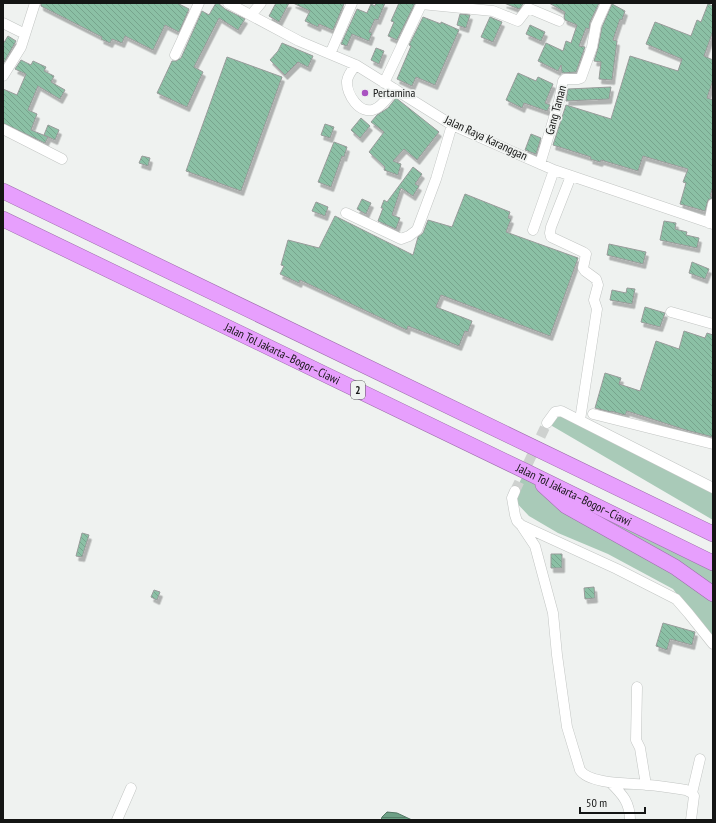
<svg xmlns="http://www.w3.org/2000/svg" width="716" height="823" font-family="'PT Sans Narrow',sans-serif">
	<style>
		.grass { fill: #a9cab8 }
		.water { fill: url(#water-rules); stroke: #527764 }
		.building { fill: url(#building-back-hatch); stroke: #989b9a; filter: url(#shadow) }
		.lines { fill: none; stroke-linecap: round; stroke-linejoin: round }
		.minor-tunnel { stroke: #ced1cf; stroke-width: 10; stroke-dasharray: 10 5; stroke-linecap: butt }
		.minor-casing { stroke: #c2c5c3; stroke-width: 11 }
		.highway-casing { stroke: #9d6fab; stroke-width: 16 }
		.minor { stroke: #fff; stroke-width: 10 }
		.highway { stroke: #e79ffd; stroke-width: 15 }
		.poi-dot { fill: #a953c1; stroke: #eff2f0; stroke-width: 1.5 }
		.labels { text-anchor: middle; stroke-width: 3.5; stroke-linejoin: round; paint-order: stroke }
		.shield { fill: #eff2f0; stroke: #565756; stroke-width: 1 }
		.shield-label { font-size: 11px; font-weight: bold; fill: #141514 }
		.poi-label { font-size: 12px; fill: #141514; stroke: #eff2f0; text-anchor: start }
		.street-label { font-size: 12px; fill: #141514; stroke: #eff2f0 }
	</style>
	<defs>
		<pattern id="water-rules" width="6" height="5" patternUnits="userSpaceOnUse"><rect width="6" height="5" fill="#6da186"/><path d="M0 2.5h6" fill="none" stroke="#58826c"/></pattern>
		<pattern id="building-back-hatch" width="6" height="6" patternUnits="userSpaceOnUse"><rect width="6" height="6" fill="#8bc0a5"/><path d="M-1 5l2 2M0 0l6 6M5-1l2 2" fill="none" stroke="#77a48d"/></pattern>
		<filter id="shadow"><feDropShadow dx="2.5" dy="4.5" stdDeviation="0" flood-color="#0004"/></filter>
	</defs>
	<rect width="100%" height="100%" fill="#eff2f0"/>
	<path class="grass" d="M555,412L713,488V520L547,423Z
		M525,471L713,563V636L691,612L673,589L608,554L558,533L529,516L512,498Z"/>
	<path class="water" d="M387,812L397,813L412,820H381L382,817Z"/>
	<path class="building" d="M41,3H177L189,9L179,32L165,25L153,50L125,36L122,43L112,39L110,43L101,39L102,37L41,6Z
		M216,3H218L225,9L245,19L238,30L219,18L194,67L203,72L187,107L157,93L172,61H176L181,58L202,11L209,15Z
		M276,3H289L279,22L269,16Z
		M293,3H342L344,4L333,30L319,24L318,27L305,21L310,11Z
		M376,3H385L378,20L375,19L369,32L372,33L369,41L352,34L347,46L341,44L357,9L367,13L371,4L375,6Z
		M399,3H415L397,40L388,36L394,22L391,21Z
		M504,3H524L519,9Z
		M549,3H599L590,22L589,29L586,28L579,46L585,47L576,72L562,73L561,65L558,71L538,61L546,43L563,51L566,41L571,43L577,25L565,20L564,17L565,12Z
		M612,4L625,11L622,20L620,19L613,40L617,41L612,80L599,79L601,62L594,61L598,48L602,27Z
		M708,4L713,6V31L704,56L713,60V80L707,98L713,100V187L710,196L712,198L708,200L705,211L680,204L686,183L683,182L688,169L643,156L638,171L601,160L600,162L590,159L591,157L553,145L566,105L611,119L630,56L678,71L682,59L646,44L655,22L691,36L697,20L701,22Z
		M460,14L470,15L466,28L457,25Z
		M423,17L441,24V22L459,30L435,85L416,77L412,86L397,79L411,46L409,45Z
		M490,17L502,22L493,42L481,37Z
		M530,25L545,32L541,41L526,34Z
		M8,36L16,41L3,64V44Z
		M282,43L313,56L308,67L298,62L285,75L270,60L278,51Z
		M376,48L384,51L379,64L371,60Z
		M227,57L282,77L241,191L186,171Z
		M21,60L31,65L33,61L46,67L44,71L54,76L51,82L65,90L60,99L38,86L28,110L37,114L31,130L48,137L45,143L3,123V89L17,95L26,74L15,69Z
		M518,73L536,81L538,77L553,84L545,103L550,105L547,111L524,103L522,108L506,100Z
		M611,87L609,99L566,101L568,89Z
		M396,98L439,132L417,160L404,149L393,161L401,164L398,175L384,170L385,167L369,152L384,132L371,122L377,115L388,108Z
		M361,118L370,126L360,138L351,130Z
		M325,124L334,127L330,138L321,135Z
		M48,125L59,130L55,140L44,135Z
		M531,134L541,138L536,154L525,150Z
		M334,142L347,147L344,157L342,156L331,187L318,182Z
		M142,156L150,158L148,166L139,163Z
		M413,167L422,174L415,184L419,186L413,196L401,188L392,215L400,218L396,229L378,221L383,208H381L384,200L387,202Z
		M465,194L510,212L508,218L511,219L506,232L578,258L550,336L441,295L436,307L472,321L468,332L465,331L459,346L408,326L407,330L300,280L299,283L280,274L284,266L281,265L288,240L319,248L335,216L413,255L418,237L423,233L428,220L452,227Z
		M362,199L371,203L366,214L357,209Z
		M316,202L328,207L325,216L312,211Z
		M664,221L676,223L675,229L687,232L686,235L699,238L697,248L660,240Z
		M609,244L646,252L643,264L607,255Z
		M692,262L709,269L705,279L689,273Z
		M627,288L635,289L632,304L610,300L612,290L626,293Z
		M645,307L665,313L660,327L641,322Z
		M684,331L705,338L707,333L713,335V437L686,430L627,411L625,415L611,411V412L595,408L605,373L621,378L619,384L640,391L656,341L679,349Z
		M82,533L89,535L82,557L76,556Z
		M551,554H562V568H551Z
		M594,587L595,598L585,599L584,588Z
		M154,590L160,592L157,600L151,597Z
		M663,623L695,632L692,645L670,639L667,650L656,646Z"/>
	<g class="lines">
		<path class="minor-tunnel" d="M515,491L547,423"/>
		<defs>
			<path id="minor" d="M228,3L299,41L356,65L452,125L554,170L713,224
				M421,4L493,11L518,21L528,8L559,21
				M251,15L261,3
				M3,23L25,34
				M330,54L352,3
				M175,55L199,3
				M356,65C352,70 348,74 347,81C346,94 360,116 375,109C383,106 389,95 395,89
				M3,76L21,47L35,3
				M384,83L422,3
				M3,129L62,159
				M540,164L559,101L563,81L565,79H578L581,78L592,47L596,25L606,3
				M571,176L551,227L550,233L551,237L583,252L586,254L583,268L585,271L596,279L598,285L594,300L597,309L580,420
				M346,213L401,239L409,236L417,230L436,179L452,125
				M709,223L713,204
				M533,230L554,170
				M671,312L713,324
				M593,414L713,444
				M547,423L555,412L561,411L713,488
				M515,491L512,498L515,515L517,521L521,525L535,546L553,613L557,655L567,727L580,770C590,785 632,783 648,785C661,786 673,788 686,790L692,793L694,796L691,820
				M521,525L617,569L676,599L689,614L713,644
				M637,687L636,740L640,748L646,785
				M611,783C623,795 630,803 630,820
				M692,793L700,759
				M117,820L131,788"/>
			<g id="highway">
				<path d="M3,191L713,534"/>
				<path id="s1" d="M3,219L525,471L713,563"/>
				<path d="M543,485L566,506L675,567L713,594"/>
			</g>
		</defs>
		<use href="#minor" class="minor-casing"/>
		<use href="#highway" class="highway-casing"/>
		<use href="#minor" class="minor"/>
		<use href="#highway" class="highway"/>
	</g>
	<circle class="poi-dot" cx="365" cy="93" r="4"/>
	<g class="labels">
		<rect class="shield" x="351" y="381" width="14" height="18" rx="3"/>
		<g class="shield-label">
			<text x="358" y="394">2</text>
		</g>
		<g class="poi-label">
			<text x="373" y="97">Pertamina</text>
		</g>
		<g class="street-label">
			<text transform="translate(556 110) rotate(-75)" y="4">Gang Taman</text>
			<text transform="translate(486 138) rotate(25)" y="4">Jalan Raya Karanggan</text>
			<text dy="4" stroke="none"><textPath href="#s1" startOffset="310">Jalan Tol Jakarta–Bogor–Ciawi</textPath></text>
			<text dy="4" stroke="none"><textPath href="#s1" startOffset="634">Jalan Tol Jakarta–Bogor–Ciawi</textPath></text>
		</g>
	</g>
	<rect width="716" height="823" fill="none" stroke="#141514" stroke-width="8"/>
	<path d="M580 807v6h65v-6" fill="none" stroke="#141514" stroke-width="2"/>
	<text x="586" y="807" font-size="12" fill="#141514" stroke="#eff2f0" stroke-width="3" paint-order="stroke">50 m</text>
</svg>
